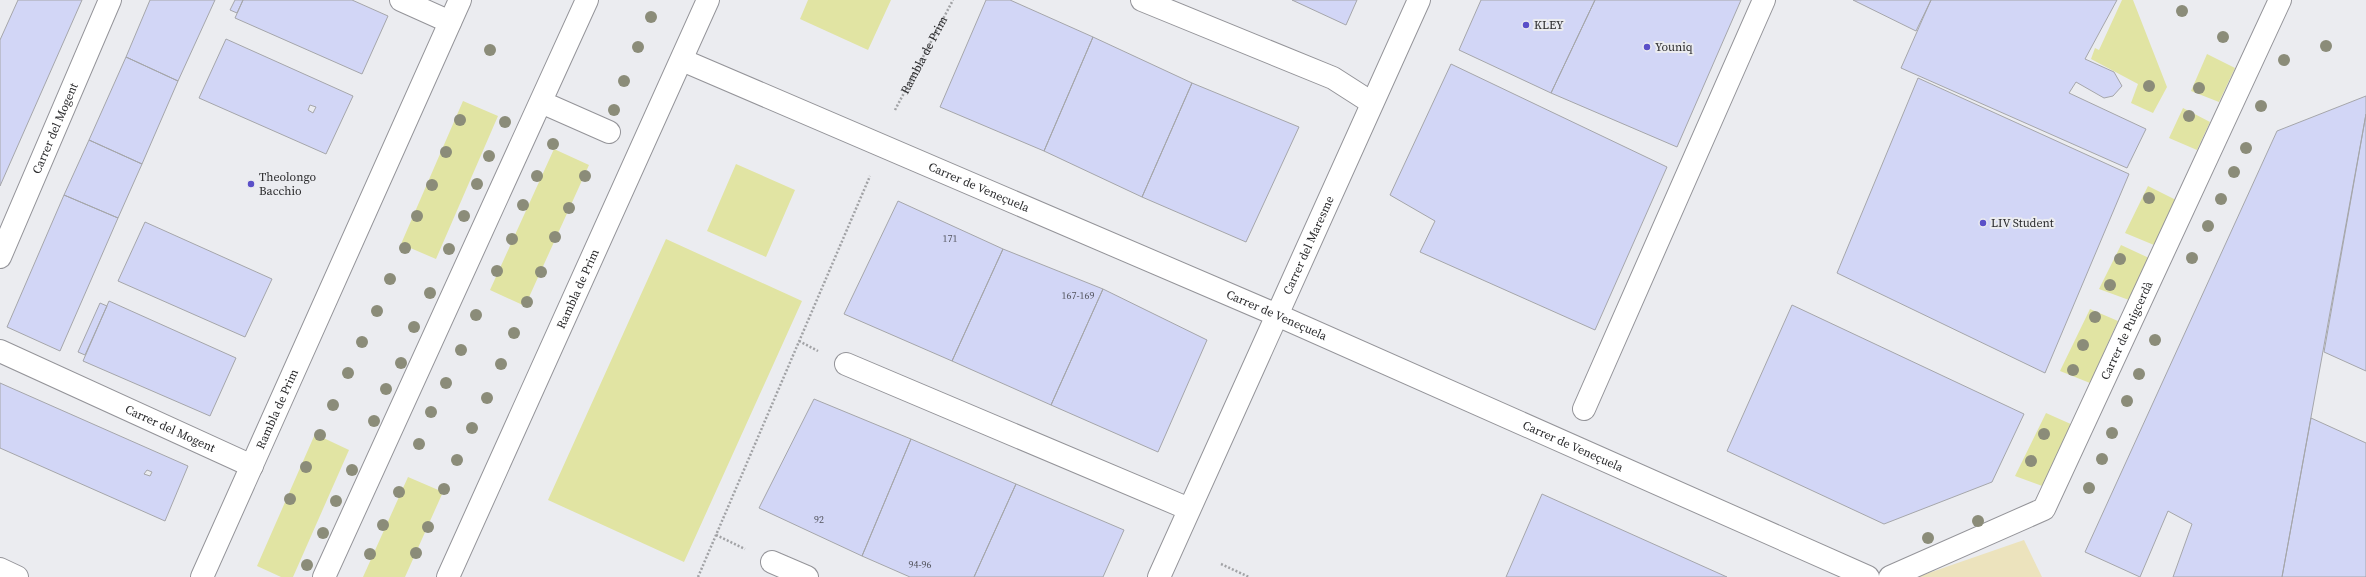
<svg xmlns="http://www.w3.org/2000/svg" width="2366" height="577" font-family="'Source Serif 4',serif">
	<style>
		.green { fill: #e1e4a3 }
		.sand { fill: #ece3bd }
		.building { fill: #d2d6f6; stroke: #a5a6aa; fill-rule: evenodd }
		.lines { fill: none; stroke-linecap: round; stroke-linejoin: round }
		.pedestrian-casing { stroke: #949499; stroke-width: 24 }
		.minor-casing { stroke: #949499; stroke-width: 24 }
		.secondary-casing { stroke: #949499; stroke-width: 24 }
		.path { stroke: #a1a2a5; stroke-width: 2.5; stroke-dasharray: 2 2; stroke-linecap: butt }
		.pedestrian { stroke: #fff; stroke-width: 22 }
		.minor { stroke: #fff; stroke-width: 22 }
		.secondary { stroke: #fff; stroke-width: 22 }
		.tree { fill: #8b8c79 }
		.poi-dot { fill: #5b50c8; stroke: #ebecf0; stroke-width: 1.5 }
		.labels { text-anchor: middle; stroke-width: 4; stroke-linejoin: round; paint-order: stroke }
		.number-label { font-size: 10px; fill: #54555e }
		.poi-label { font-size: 12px; fill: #2a2a2c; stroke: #ebecf0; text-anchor: start }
		.street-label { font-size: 12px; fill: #2a2a2c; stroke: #ebecf0 }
	</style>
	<rect width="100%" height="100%" fill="#ebecf0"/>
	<path class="green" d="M808,0H891L868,50L800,19Z
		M2122,0H2133L2167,87L2153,113L2131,103L2138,84L2091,59L2095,48L2099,50Z
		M2207,54L2235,68L2219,102L2191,91Z
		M463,101L498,116L436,259L401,244Z
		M2183,108L2210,122L2197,150L2169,138Z
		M554,149L589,165L525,306L490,290Z
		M736,164L795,190L766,257L707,231Z
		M2148,186L2176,200L2154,245L2125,233Z
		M666,239L802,301L684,562L548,500Z
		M2121,245L2149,258L2129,300L2099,289Z
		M2090,309L2118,321L2090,383L2060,371Z
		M2046,413L2073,425L2045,487L2015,476Z
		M315,434L349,450L293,577H281L257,566Z
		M408,477L443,492L405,577H363Z"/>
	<path class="sand" d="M2024,540L2042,577H1917Z"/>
	<path class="building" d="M18,0H82L0,186V40Z
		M150,0H215L178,81L126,57Z
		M235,0H243L237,13L230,10Z
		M243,0H352L388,16L362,74L235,18Z
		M986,0H1010L1093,37L1044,151L940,107Z
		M1292,0H1357L1346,25Z
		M1481,0H1595L1551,93L1459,50Z
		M1595,0H1741L1677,147L1551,93Z
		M1853,0H1931L1916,31Z
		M1931,0H2117L2085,59L2114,72L2122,86L2113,96L2104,98L2076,82L2069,93L2146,129L2127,168L1901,68Z
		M1093,37L1192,83L1142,197L1044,151Z
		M226,39L353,96L326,154L199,98ZM310,105L316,107L313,113L308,110Z
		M126,57L178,81L142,164L89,140Z
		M1451,64L1667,167L1595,330L1420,252L1435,221L1390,195Z
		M1918,78L2129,174L2045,373L1837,273Z
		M1192,83L1299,127L1246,242L1142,197Z
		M2366,96V114L2282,577H2173L2192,524L2168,511L2140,577L2085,552L2277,131Z
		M2366,114V371L2324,352Z
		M89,140L142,164L118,218L64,195Z
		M64,195L118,218L60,351L7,327Z
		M898,201L1003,249L952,361L844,314Z
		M145,222L272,279L245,337L118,281Z
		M1003,249L1103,289L1051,405L952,361Z
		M1103,289L1207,340L1158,452L1051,405Z
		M109,301L236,358L210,416L83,361Z
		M100,303L107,306L85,355L78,352Z
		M1792,305L2024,414L1992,482L1884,524L1727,451Z
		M0,383L188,466L165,521L0,448ZM147,470L152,472L150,476L144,474Z
		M814,399L911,439L862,556L759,508Z
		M2311,418L2366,443V577H2282Z
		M911,439L1016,484L974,577H910L862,556Z
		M1016,484L1124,530L1103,577H974Z
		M1542,494L1727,577H1506Z"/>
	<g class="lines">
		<defs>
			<path id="pedestrian" d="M541,102L609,132
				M1584,409L1764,0
				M324,577L587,0"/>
			<g id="minor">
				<path d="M401,0L450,22"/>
				<path d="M1142,0L1333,78L1372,103"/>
				<path id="s2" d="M682,60L1277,315L1868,577"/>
				<path id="s3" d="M0,257L110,0"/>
				<path id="s4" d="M0,351L252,466"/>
				<path d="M846,364L1189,509"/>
				<path d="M772,562L807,577"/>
				<path d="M0,569L17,577"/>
				<path id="s5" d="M1159,577L1419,0"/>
				<path id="s6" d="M1890,577L2044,509L2280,0"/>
			</g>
			<g id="secondary">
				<path id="s7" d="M202,577L460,0"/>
				<path id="s8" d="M448,577L708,0"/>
			</g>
		</defs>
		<use href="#pedestrian" class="pedestrian-casing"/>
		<use href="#minor" class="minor-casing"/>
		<use href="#secondary" class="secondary-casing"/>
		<g class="path">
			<path id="s1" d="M895,110L953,0"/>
			<path d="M799,341L818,351"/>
			<path d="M716,535L745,549"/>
			<path d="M1221,564L1249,577"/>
			<path d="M698,577L870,176"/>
		</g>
		<use href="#pedestrian" class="pedestrian"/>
		<use href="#minor" class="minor"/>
		<use href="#secondary" class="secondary"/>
	</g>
	<g class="tree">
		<circle cx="2182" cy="11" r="6"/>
		<circle cx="651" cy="17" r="6"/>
		<circle cx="2223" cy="37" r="6"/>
		<circle cx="2326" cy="46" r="6"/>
		<circle cx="638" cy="47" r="6"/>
		<circle cx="490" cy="50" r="6"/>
		<circle cx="2284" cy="60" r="6"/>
		<circle cx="624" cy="81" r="6"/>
		<circle cx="2149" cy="86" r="6"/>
		<circle cx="2199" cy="88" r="6"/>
		<circle cx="2261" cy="106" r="6"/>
		<circle cx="614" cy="110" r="6"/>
		<circle cx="2189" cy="116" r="6"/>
		<circle cx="460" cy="120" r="6"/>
		<circle cx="505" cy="122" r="6"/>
		<circle cx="553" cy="144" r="6"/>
		<circle cx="2246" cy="148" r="6"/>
		<circle cx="446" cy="152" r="6"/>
		<circle cx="489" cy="156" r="6"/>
		<circle cx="2234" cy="172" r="6"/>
		<circle cx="537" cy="176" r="6"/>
		<circle cx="585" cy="176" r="6"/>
		<circle cx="477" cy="184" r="6"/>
		<circle cx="432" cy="185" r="6"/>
		<circle cx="2149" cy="198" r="6"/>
		<circle cx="2221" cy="199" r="6"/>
		<circle cx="523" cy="205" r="6"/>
		<circle cx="569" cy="208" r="6"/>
		<circle cx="417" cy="216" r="6"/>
		<circle cx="464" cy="216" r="6"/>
		<circle cx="2208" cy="226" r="6"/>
		<circle cx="555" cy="237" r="6"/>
		<circle cx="512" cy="239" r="6"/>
		<circle cx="405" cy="248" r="6"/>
		<circle cx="449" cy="249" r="6"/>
		<circle cx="2192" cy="258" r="6"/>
		<circle cx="2120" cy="259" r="6"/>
		<circle cx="497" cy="271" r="6"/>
		<circle cx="541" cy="272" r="6"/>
		<circle cx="390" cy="279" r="6"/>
		<circle cx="2110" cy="285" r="6"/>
		<circle cx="430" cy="293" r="6"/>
		<circle cx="527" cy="302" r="6"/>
		<circle cx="377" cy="311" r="6"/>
		<circle cx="476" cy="315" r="6"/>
		<circle cx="2095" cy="317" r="6"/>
		<circle cx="414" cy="327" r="6"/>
		<circle cx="514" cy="333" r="6"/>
		<circle cx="2155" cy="340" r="6"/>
		<circle cx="362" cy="342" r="6"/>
		<circle cx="2083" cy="345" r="6"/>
		<circle cx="461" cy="350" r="6"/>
		<circle cx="401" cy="363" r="6"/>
		<circle cx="501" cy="364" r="6"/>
		<circle cx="2073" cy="370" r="6"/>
		<circle cx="348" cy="373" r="6"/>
		<circle cx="2139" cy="374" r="6"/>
		<circle cx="446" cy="383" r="6"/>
		<circle cx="386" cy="389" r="6"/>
		<circle cx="487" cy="398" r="6"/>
		<circle cx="2127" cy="401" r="6"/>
		<circle cx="333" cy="405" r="6"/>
		<circle cx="431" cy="412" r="6"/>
		<circle cx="374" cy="421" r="6"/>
		<circle cx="472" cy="428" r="6"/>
		<circle cx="2112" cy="433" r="6"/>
		<circle cx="2044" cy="434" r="6"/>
		<circle cx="320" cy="435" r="6"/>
		<circle cx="419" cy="444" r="6"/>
		<circle cx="2102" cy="459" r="6"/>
		<circle cx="457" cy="460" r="6"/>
		<circle cx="2031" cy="461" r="6"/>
		<circle cx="306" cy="467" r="6"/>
		<circle cx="352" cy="470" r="6"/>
		<circle cx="2089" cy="488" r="6"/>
		<circle cx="444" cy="489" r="6"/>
		<circle cx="399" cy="492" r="6"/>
		<circle cx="290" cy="499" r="6"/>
		<circle cx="336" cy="501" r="6"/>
		<circle cx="1978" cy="521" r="6"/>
		<circle cx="383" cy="525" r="6"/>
		<circle cx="428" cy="527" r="6"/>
		<circle cx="323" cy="533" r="6"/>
		<circle cx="1928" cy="538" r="6"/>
		<circle cx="416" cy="553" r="6"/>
		<circle cx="370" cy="554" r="6"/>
		<circle cx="307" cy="565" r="6"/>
	</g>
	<g class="poi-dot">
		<circle cx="1526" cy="25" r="4"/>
		<circle cx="1647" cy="47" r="4"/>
		<circle cx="251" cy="184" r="4"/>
		<circle cx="1983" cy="223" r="4"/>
	</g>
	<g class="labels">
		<g class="number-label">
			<text x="950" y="242">171</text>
			<text x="1078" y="299">167-169</text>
			<text x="819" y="523">92</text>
			<text x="920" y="568">94-96</text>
		</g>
		<g class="poi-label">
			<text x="1534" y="29">KLEY</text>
			<text x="1655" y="51">Youniq</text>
			<text x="259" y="181">Theolongo<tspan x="259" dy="14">Bacchio</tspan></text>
			<text x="1991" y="227">LIV Student</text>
		</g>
		<g class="street-label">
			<text dy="4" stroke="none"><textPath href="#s1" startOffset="62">Rambla de Prim</textPath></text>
			<text dy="4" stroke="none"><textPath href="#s3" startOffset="140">Carrer del Mogent</textPath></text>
			<text dy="4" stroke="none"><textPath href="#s2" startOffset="323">Carrer de Veneçuela</textPath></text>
			<text dy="4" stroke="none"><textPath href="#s5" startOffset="364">Carrer del Maresme</textPath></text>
			<text dy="4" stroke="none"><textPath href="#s8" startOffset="316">Rambla de Prim</textPath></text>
			<text dy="4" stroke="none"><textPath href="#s2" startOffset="647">Carrer de Veneçuela</textPath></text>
			<text dy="4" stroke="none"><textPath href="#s6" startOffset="365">Carrer de Puigcerdà</textPath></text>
			<text dy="4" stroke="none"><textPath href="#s7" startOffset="184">Rambla de Prim</textPath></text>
			<text dy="4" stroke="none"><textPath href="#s4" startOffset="187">Carrer del Mogent</textPath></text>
			<text dy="4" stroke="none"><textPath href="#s2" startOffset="971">Carrer de Veneçuela</textPath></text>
		</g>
	</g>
</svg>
